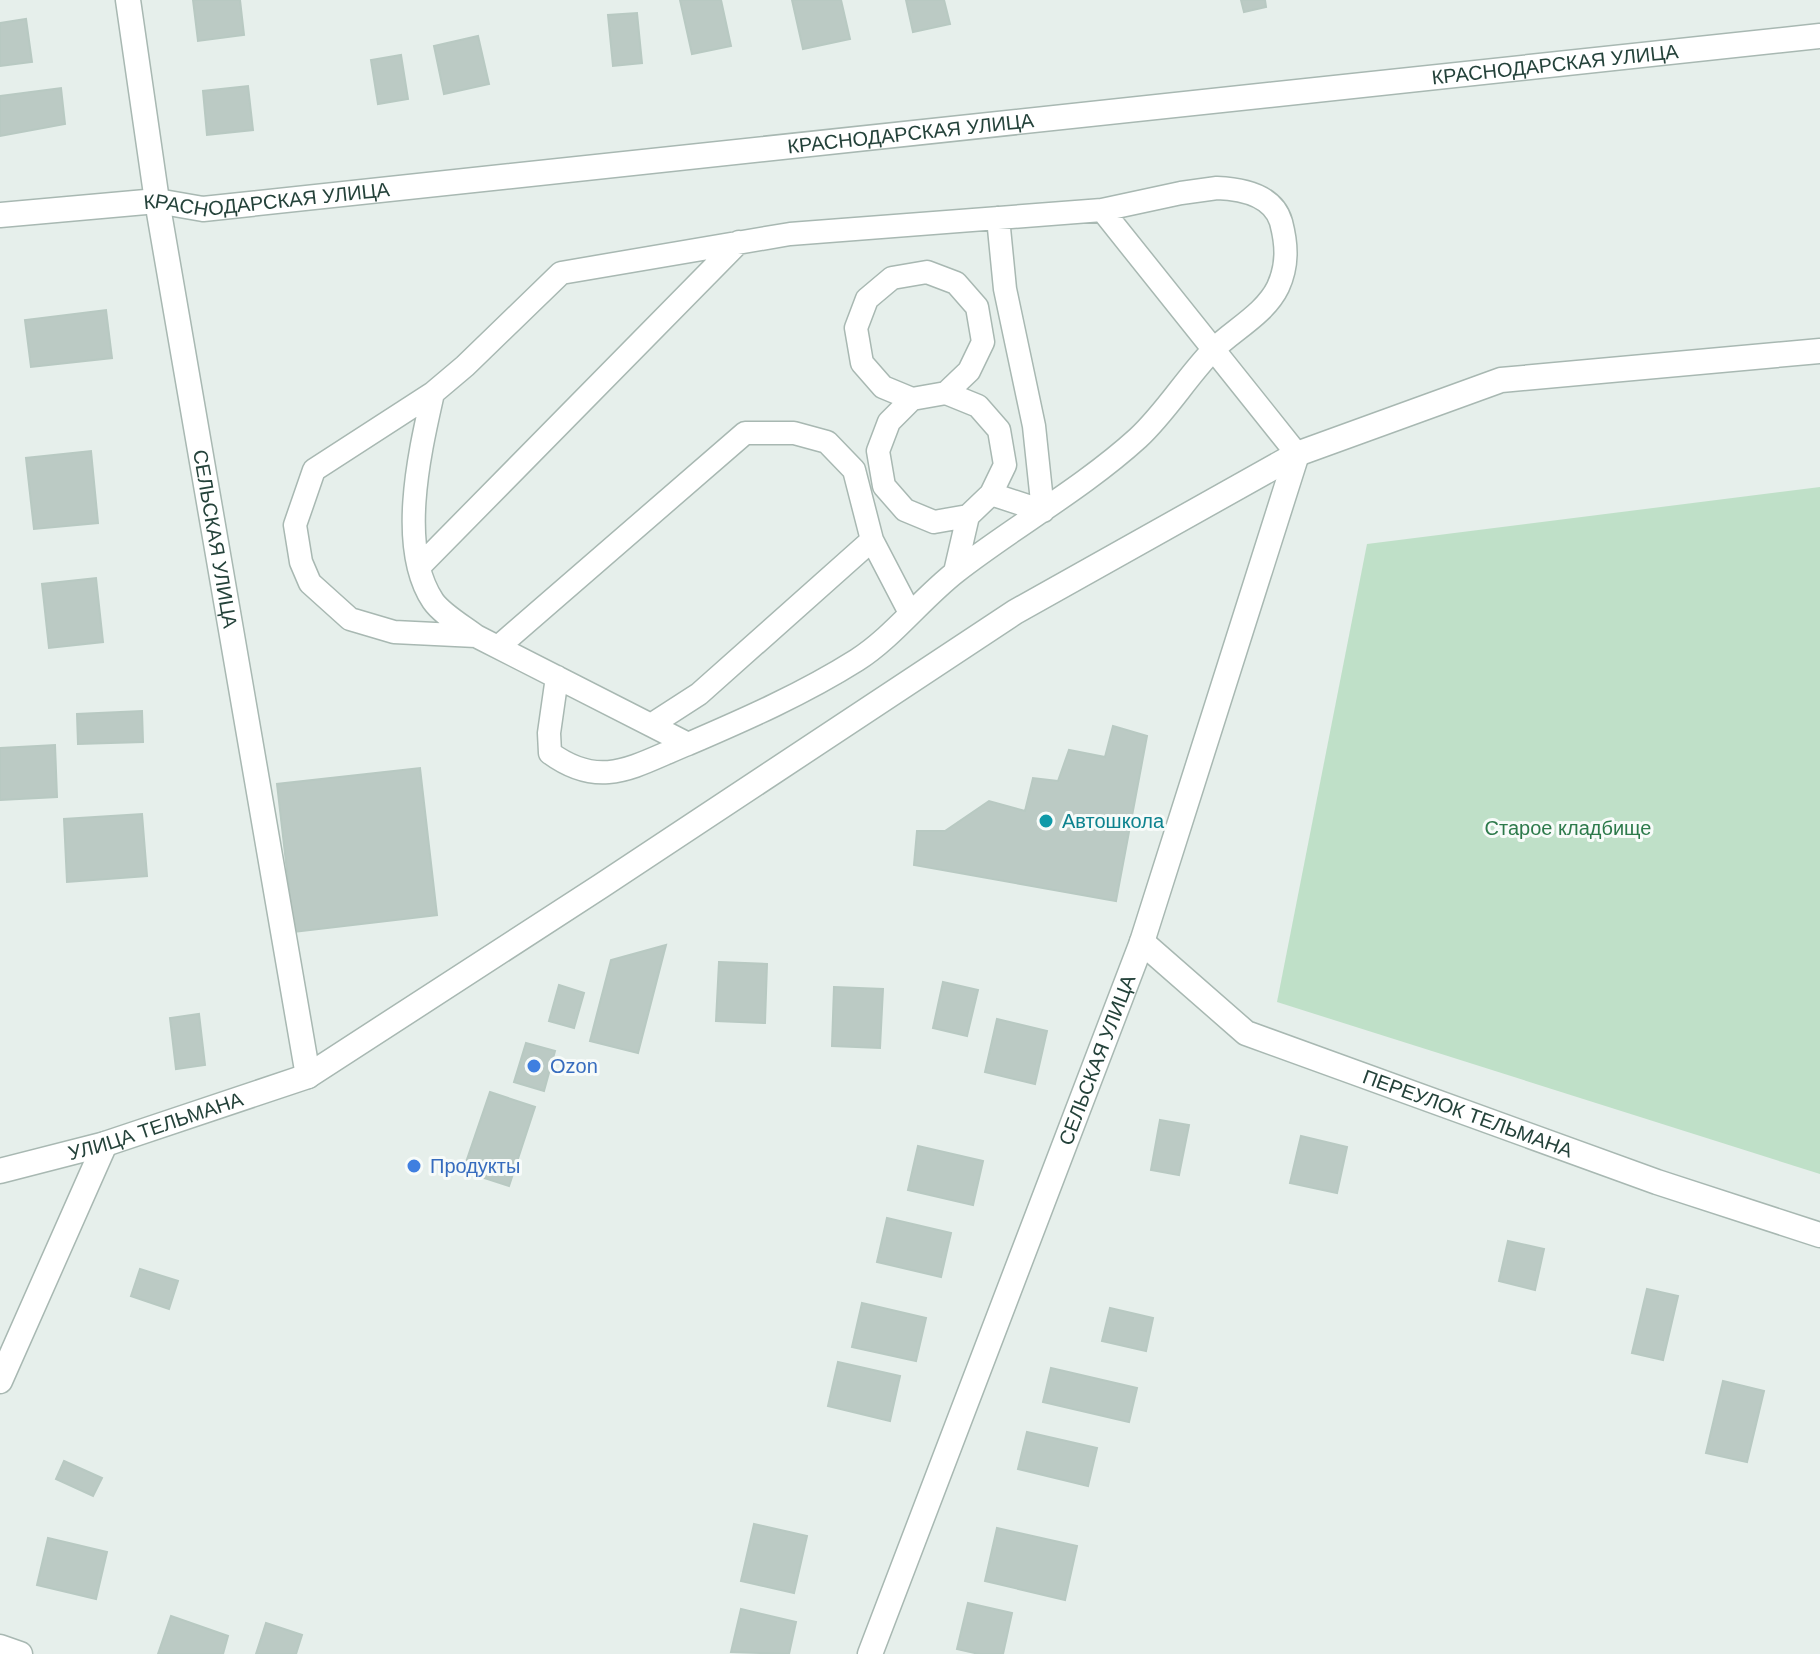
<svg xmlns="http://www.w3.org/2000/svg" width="1820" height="1654" font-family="Arial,sans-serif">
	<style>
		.green { fill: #bfe0c8 }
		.building { fill: #bbcac4; stroke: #b8c9c2; stroke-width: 2 }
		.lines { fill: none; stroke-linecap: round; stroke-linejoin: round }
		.service-casing { stroke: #a8b8b2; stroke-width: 25 }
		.minor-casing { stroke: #a8b8b2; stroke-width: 27 }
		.tertiary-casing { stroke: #a8b8b2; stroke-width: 27 }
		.service { stroke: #fff; stroke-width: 22 }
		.minor { stroke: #fff; stroke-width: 24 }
		.tertiary { stroke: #fff; stroke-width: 24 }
		.culture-dot { fill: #0f9aa8; stroke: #f7fbf9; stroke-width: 3 }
		.shop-dot { fill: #3f7fe0; stroke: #f7fbf9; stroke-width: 3 }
		.labels { text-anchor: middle; stroke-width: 6; stroke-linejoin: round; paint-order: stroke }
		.street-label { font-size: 20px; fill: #24423a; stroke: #f7fbf9 }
		.culture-label { font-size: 20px; fill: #0d838f; stroke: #f7fbf9; text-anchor: start }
		.park-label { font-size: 20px; fill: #2d7a4b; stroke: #f7fbf9 }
		.shop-label { font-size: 20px; fill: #366cbe; stroke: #f7fbf9; text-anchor: start }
	</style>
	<rect width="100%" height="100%" fill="#e6efeb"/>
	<path class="green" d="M1820,487V1174L1277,1002L1367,544Z"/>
	<path class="building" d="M193,0H240L244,35L198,41Z
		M680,0H721L731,46L692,54Z
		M792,0H841L850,39L803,49Z
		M906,0H944L950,24L913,32Z
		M1241,0H1265L1266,7L1244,12Z
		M637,13L642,63L613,66L608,15Z
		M26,19L32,62L0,66V23Z
		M478,36L489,84L444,94L434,46Z
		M401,55L408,99L378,104L371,60Z
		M248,86L253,130L207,135L203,91Z
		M61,88L65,124L0,136V96Z
		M106,310L112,358L31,367L25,320Z
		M91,451L98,523L34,529L26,458Z
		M96,578L103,642L49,648L42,584Z
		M142,711L143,742L78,744L77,714Z
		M1113,726L1147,736L1116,901L914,865L917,831H945L989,801L1025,811L1033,778L1058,781L1069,750L1105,757Z
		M55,745L57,797L0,800V748Z
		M420,768L437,915L294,932L277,784Z
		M142,814L147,876L67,882L64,819Z
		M666,945L638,1053L590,1041L611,960Z
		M719,962L767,964L765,1023L716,1021Z
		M943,982L978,990L967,1036L933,1028Z
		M559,985L584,993L574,1028L549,1021Z
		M834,987L883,989L880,1048L832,1046Z
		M199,1014L205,1065L176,1069L170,1018Z
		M997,1019L1047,1031L1035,1084L985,1072Z
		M526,1043L555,1051L544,1091L514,1082Z
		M490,1092L535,1107L509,1186L463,1171Z
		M1160,1120L1189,1125L1179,1175L1151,1170Z
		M1301,1136L1347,1147L1337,1193L1290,1183Z
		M918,1146L983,1161L973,1205L908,1190Z
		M887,1218L951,1233L941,1277L877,1262Z
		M1508,1241L1544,1249L1535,1290L1499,1281Z
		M140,1269L178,1281L169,1309L131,1296Z
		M1647,1289L1678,1296L1663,1360L1632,1353Z
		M862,1303L926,1318L916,1361L852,1347Z
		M1110,1308L1153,1318L1146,1351L1102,1341Z
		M838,1362L900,1376L890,1421L828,1406Z
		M1051,1368L1137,1388L1129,1422L1043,1402Z
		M1723,1381L1764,1391L1747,1462L1706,1453Z
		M1027,1432L1097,1448L1088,1486L1018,1469Z
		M64,1461L102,1478L93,1496L56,1479Z
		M754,1524L807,1536L794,1593L741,1581Z
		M997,1528L1077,1546L1065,1600L985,1581Z
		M48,1538L107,1552L96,1599L37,1585Z
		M968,1603L1012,1613L1003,1654H979L957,1649Z
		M741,1609L796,1622L789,1654L731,1652Z
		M171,1616L228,1636L223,1654H158Z
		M266,1623L302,1635L296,1654H256Z"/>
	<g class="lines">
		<defs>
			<path id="service" d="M1217,188C1242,189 1273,195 1281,222C1287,245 1288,265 1278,287C1265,314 1233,330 1213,350C1186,378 1166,412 1138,438C1083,488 1015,526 957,571C922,598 893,637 857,660C803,694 746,719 688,744L476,636L394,632L350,619L310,583L301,562L295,525L314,470L433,393L465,366L561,273L790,234L1102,210L1181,193Z
				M1102,210L1297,454
				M433,393C420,451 397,547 433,601C442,614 463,626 476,636
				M912,399L883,387L862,363L856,328L867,299L892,278L927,272L956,283L977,307L983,342L969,371L946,393L912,399L889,422L878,451L884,486L905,510L934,522L968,516L991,494L1005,465L999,430L978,406L946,393
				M991,494L1043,511L1034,426L1005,289L998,218
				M419,567L739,242
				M955,572L968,516
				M498,647L745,433H794L827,442L854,470L872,540L910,613
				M557,677L549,733L550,753C602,791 635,765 688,744
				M651,725L699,694L872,540"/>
			<g id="minor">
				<path id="s1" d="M0,215L157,201L203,209L1820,36"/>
				<path id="s2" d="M1142,942L1246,1033L1657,1182L1820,1235"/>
				<path d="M0,1381L105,1144"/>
				<path d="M0,1647L20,1654"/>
				<path id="s3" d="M870,1654L1142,942L1297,454"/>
			</g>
			<g id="tertiary">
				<path id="s4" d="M128,0L157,201L308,1076"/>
				<path id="s5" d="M0,1171L105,1144L308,1076L601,886L1015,612L1297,454L1501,380L1820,351"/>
			</g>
		</defs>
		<use href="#service" class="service-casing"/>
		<use href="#minor" class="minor-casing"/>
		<use href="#tertiary" class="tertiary-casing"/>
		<use href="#service" class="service"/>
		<use href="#minor" class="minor"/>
		<use href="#tertiary" class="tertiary"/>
	</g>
	<circle class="culture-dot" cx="1046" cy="821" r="8"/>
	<g class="shop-dot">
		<circle cx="534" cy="1066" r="8"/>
		<circle cx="414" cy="1166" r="8"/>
	</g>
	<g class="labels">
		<g class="street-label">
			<text dy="7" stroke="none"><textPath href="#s1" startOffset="1564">КРАСНОДАРСКАЯ УЛИЦА</textPath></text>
			<text dy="7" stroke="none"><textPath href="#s1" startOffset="916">КРАСНОДАРСКАЯ УЛИЦА</textPath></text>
			<text dy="7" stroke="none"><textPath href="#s1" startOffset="268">КРАСНОДАРСКАЯ УЛИЦА</textPath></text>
			<text dy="7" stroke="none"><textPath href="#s4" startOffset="546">СЕЛЬСКАЯ УЛИЦА</textPath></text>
			<text dy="7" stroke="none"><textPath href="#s3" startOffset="636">СЕЛЬСКАЯ УЛИЦА</textPath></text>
			<text dy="7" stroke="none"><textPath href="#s2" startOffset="374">ПЕРЕУЛОК ТЕЛЬМАНА</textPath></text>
			<text dy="7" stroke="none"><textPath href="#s5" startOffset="162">УЛИЦА ТЕЛЬМАНА</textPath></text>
		</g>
		<g class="culture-label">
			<text x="1062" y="828">Автошкола</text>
		</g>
		<g class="park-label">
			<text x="1568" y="835">Старое кладбище</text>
		</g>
		<g class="shop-label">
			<text x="550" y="1073">Ozon</text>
			<text x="430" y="1173">Продукты</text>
		</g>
	</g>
</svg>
